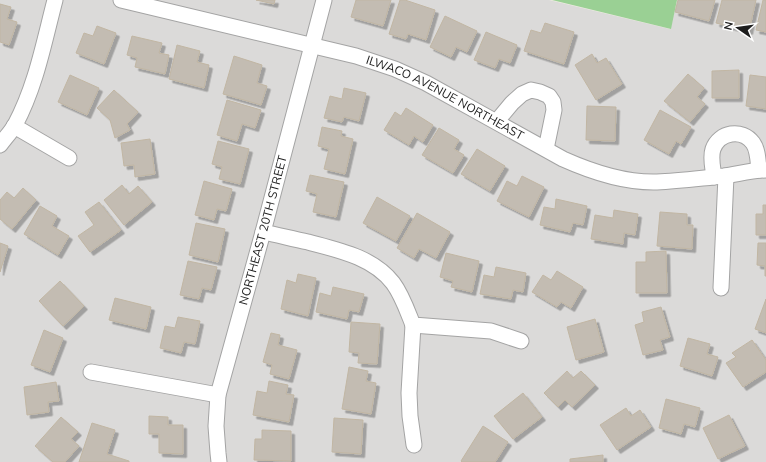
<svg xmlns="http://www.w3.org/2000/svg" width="766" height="462" font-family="Mulish,sans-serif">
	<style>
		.residential { fill: #dbdad9 }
		.forest { fill: #9ad094 }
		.building { fill: #c3bcb2; stroke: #c1b6a3; filter: url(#shadow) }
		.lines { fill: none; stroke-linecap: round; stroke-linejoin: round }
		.minor-casing { stroke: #a4a4a4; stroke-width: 17 }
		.minor { stroke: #fff; stroke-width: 15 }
		.labels { text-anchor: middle; stroke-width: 3.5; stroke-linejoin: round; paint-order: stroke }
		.street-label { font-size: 12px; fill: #1d1d1d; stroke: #fff }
	</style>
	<defs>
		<filter id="shadow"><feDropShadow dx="3.5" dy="3.5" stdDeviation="0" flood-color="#0004"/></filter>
	</defs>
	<rect width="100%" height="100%" fill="#efede2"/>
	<path class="residential" d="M0,0H549L670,29L677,0H766V462H0Z"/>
	<path class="forest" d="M552,0H677L671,29Z"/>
	<path class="building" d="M256,0H275L274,4Z
		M356,0H391L383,26L351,17Z
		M400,0H405L435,10L426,40L408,34L406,39L389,34Z
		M678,0H715L709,21L675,12Z
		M722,0H756L749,31L716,23Z
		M763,0H766V32L756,30Z
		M0,4L11,7L7,19L17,22L9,45L0,42Z
		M445,16L477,31L467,52L456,47L451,57L430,47Z
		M545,23L574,32L564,64L524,51L531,30L541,33Z
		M97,26L116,33L104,64L76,53L84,33L93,36Z
		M486,32L517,45L510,63L499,59L495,68L474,60Z
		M132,36L162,43L159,53L169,55L165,74L135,67L137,58L127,55Z
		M177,45L200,51L197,62L209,65L204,88L169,79Z
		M592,54L597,63L606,58L622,84L596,100L575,65Z
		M234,56L262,65L257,83L267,86L261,105L223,94Z
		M739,70V98H712V71Z
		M688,74L704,88L697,97L705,104L690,122L664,101Z
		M70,75L99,88L87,115L58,102Z
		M750,75L766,77V109L746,106Z
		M344,88L366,93L359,121L344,117L342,122L324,118L330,96L342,99Z
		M114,90L138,112L127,124L130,130L115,138L110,120L97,108Z
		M227,100L261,110L255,128L242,124L237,141L217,135Z
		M587,106L616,107L615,141L586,140Z
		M406,108L433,125L423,142L414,136L409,145L384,130L395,112L401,116Z
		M660,110L691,127L681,144L676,141L669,154L644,140Z
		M322,127L342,131L341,136L353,139L345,174L324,169L329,149L318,146Z
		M439,128L459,140L454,149L464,155L453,173L422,155Z
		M150,139L155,174L135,177L134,165L124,166L121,143Z
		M218,141L249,149L240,184L219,179L222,167L212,164Z
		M477,149L505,166L490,191L461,174Z
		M310,175L344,182L336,217L313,212L317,194L306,191Z
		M522,176L544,187L529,217L497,201L507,181L517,186Z
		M204,181L232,189L226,211L217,209L214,220L195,215Z
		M122,185L129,194L138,186L152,202L124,225L104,200Z
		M23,188L36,200L12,229L0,219V200L7,192L14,198Z
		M377,197L410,216L396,241L363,223Z
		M556,199L587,206L583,225L573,223L570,232L540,225L544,207L555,209Z
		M99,202L121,230L90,252L78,236L94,225L85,212Z
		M763,205H766V235H756V214H763Z
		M40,206L57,216L52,226L69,236L58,255L24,234Z
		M614,210L638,214L635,235L624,233L623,244L591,239L595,215L613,218Z
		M660,212L687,214V225H693L692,249L657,246Z
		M417,213L450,232L436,258L419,249L414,258L397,248Z
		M196,223L225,229L218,262L189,255Z
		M0,243L8,246L0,272Z
		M758,243H766V276H765V266L757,265Z
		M666,251L667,293H636V262H646V252Z
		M446,253L479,261L472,292L451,287L453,281L440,277Z
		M188,261L217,267L211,290L202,288L199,299L180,295Z
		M496,267L526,273L523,292L513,290L511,299L480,294L484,275L494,277Z
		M557,271L583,287L571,308L561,302L557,307L532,292L543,275L551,280Z
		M298,274L316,278L308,316L281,309L287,280L296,283Z
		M60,281L84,306L63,326L39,301Z
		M333,287L364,294L359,312L349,310L347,319L316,312L320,293L331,296Z
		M115,298L151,307L146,329L109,320Z
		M766,299V333L755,329Z
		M661,307L670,337L660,340L663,350L643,355L635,325L644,322L642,312Z
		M178,317L200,321L195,344L184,342L181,353L160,348L165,326L175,328Z
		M595,319L604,352L576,360L567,327Z
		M351,322L380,324L377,364L358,363L359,353L349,352Z
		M44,330L63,338L50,372L31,365Z
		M271,333L280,335L278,345L297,350L289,379L270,374L272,365L263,362Z
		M688,338L710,344L707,354L718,357L712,376L680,366Z
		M752,340L766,360V372L743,387L726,363L736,357L732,353Z
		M349,367L368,371L366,381L376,383L371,414L342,409Z
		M567,371L573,378L581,371L595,385L572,407L565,400L558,407L544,393Z
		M269,381L288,385L286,394L294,395L289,422L253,415L257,391L267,393Z
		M56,382L59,401L48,402L49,412L27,415L24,387Z
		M523,393L542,417L513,439L494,416Z
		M666,399L700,408L695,427L684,424L681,434L659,428Z
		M626,408L631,416L640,410L651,427L617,450L600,425Z
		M729,415L745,446L718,459L703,428Z
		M149,416L168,417V425H183V454L159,453V434H149Z
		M61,417L78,432L71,439L79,446L65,462H53L35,446Z
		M334,418L363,420L361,454L332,452Z
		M92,423L115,430L107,454L129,461V462H79Z
		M483,426L508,442L495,462H462L461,461Z
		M262,430L291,431V461L254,460L255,439H262Z
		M603,455V462H570V459Z"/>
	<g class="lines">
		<defs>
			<g id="minor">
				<path id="s1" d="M121,0L356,56L395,69L426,83L563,159C592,172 624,183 657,182C679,181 702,178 724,176C738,174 752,170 766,170"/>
				<path d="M497,121L512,103L522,94L531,90L540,92L549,96L553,102L554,110L546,149"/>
				<path d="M14,126L69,158"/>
				<path d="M0,145C5,138 11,132 15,125C36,86 44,42 55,0"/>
				<path d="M714,177C713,168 710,158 713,149C719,132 742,128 753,143C758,150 758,161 759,170"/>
				<path d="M263,232C278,235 293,239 308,242C338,250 373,257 393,283C402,295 407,310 413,325L491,331L521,341"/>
				<path d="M721,288L726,176"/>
				<path d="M413,325L409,393L410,416L414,445"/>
				<path d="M91,372L218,395"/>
				<path id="s2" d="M219,462L218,453L216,426L218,395L263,232L324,0"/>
			</g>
		</defs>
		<use href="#minor" class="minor-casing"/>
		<use href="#minor" class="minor"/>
	</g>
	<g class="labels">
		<g class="street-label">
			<text dy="4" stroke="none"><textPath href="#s1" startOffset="340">ILWACO AVENUE NORTHEAST</textPath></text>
			<text dy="4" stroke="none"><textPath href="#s2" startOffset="238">NORTHEAST 20TH STREET</textPath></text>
		</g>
	</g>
	<g transform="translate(738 28) rotate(283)" stroke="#ffffff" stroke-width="3" paint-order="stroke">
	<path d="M0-3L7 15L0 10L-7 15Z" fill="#1d1d1d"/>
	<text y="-6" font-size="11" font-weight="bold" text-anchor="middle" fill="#1d1d1d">N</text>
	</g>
</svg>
